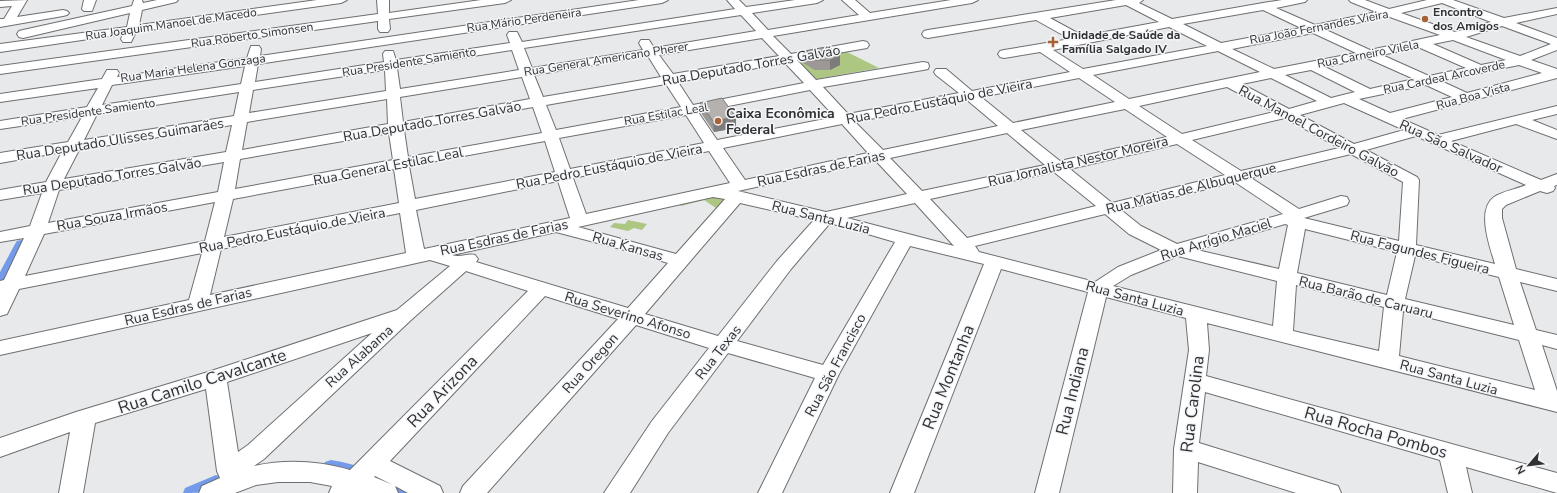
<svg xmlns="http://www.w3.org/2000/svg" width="1557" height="493" font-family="'Nunito Sans',sans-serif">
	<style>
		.green { fill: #adc682 }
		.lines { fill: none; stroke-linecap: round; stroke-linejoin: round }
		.canal { fill: #739bea; fill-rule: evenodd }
		.minor-casing { stroke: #6e6f72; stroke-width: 2 }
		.minor { fill: #fff; fill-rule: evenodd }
		.wall { fill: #9b9896 }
		.shaded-wall { fill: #7e7c7a }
		.building { fill: #b4b1af; stroke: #7e7c7a }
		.poi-dot { fill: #a66232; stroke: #f4f6f9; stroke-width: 1.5 }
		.labels { text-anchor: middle; stroke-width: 3; stroke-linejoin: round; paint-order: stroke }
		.far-poi-label { font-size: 12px; font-weight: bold; fill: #323233; stroke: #f4f6f9; text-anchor: start }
		.far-street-label { font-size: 12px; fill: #323233; stroke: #f4f6f9 }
		.street-label { font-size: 14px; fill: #323233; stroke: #f4f6f9 }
		.poi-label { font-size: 14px; font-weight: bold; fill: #323233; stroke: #f4f6f9; text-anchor: start }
		.near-street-label { font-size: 17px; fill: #323233; stroke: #f4f6f9 }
	</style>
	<rect width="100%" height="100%" fill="#e7e9eb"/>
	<path class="green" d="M843,50L879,68L811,80L793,59Z
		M712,196L730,198L700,231L696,230L716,208L704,200L681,206L679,203Z
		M628,220L647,224L642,230L634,228L628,231L610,227L614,223L625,224Z"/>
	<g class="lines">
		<path class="canal" d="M21,240L25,241L27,244L6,284L4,287L0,288V272L15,244L17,241Z
			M331,460C349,463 409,477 417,493H393L362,480L325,472L323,467L325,462Z
			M216,475L222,477L224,482C217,493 196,493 183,493L185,488Z"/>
		<defs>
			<path id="minor" d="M27,0L17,17L63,10L67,11L69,13L67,15L63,16L0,27V19H4L12,6L0,7V1Z
				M84,0H96L92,11H84L82,9Z
				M134,0H142L143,3L157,0H178L176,2L142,10L139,25L317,0H347L341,3L136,32L131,42H123L121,39L123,34L0,52V44L127,27L130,13L23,38L19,37L17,34L19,31L23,30L132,6Z
				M377,0H389V13L481,0H511L505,3L389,19L390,29L388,32H380L378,29V21L0,74V66L378,14Z
				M639,0H668L662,3L258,64L255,82L384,62L383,54L385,51H393L396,60L510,43L507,35L509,32H517L522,42L735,9L727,0H739L746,7L795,0H823L817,3L752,13L768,30L859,15L842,0H855L870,13L951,0H978L972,3L773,36L791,54L863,41L867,42L869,45L867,48L797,60L816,80L923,62L928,63L929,66L928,69L923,70L823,87L848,114L959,93L936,75L934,72L936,69H946L972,91L1070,72L1040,52L1004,58L1000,57L998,54L1000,51L1004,50L1070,39L1036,20L928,38L924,37L922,34L924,31L928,30L1116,0H1143L1139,3L1172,19L1263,3L1282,0H1307L1305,2L1276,8L1315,25L1376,12L1351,2L1349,0H1365L1389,9L1427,0H1453L1504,18L1557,8V14L1516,23L1557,38V50L1531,60L1557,69V78L1402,119L1438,135L1557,106V114L1532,120L1557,130V139L1516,124L1451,141L1541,180L1557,174V185L1554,186L1555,188L1553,191L1547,193L1540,191L1506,205L1502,209V218L1516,269L1557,279V291L1520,282L1536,330L1557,335V349L1542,345L1557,391V412L1207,323L1209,350L1206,376L1557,473V493L1466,467L1472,493H1448L1440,460L1205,392L1199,443L1338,486L1341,493H1296L1198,462L1197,493H1173L1174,449L1189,350L1186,318L1106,297L1059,493H1035L1088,292L1001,269L914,493H890L984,264L910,246L839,374L782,493H758L815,378L728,353L668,433L630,493H604L652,421L709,348L636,325L487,493H460L463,486L618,319L545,296L390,461L440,486L443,493H408L395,486L398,493H329L332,486L310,482H278L256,485L235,493H199L202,486L220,478L217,471L206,389L95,423L83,493H59L70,432L0,457V438L76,412L208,372L397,310L450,266L430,260L0,355V341L189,300L202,253L19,289L7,314L0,316V281L4,280L24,238L0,242V232L30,226L42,193L0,200V190L46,182L62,152L0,163V153L68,142L82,117L0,129V121L87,107L98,88L0,102V94L102,79L107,70H117L119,73L117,77L247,58L251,46H259L261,49L260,56ZM1442,3L1491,22L1455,32L1401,13ZM1126,5L1159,22L1083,36L1050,18ZM1263,10L1301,28L1221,43L1183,24ZM741,15L756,31L654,48L649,40H641L639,43L643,50L532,68L524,48ZM1387,16L1440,35L1370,50L1326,30ZM1502,26L1551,44L1520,56L1466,37ZM1169,27L1207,46L1083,69L1053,50ZM1313,33L1356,53L1274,69L1232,49ZM762,38L779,56L673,74L659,55ZM1453,40L1506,60L1481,65L1433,44ZM1418,47L1466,68L1429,76L1382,55ZM512,50L519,70L400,89L397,68ZM1218,51L1260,72L1129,99L1093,75ZM648,56L661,77L543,97L534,75ZM1367,58L1414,79L1370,89L1325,67ZM785,63L804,83L693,105L678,82ZM1519,65L1542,73L1467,93L1441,81ZM245,66L241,84L102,105L112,85ZM385,70L386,91L249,113L253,90ZM1311,70L1355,92L1331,98L1285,75ZM522,77L530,99L403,122L400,97ZM1079,78L1115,102L1013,123L981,97ZM1271,78L1317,101L1289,109L1242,84ZM666,84L681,107L556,130L546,105ZM1426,85L1452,97L1390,113L1359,99ZM1227,87L1274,112L1182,134L1139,106ZM810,90L835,117L717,140L698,112ZM239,92L234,116L84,140L97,114ZM387,99L388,124L242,150L247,122ZM967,100L998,126L883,150L855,122ZM1344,103L1404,130L1354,144L1300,115ZM533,107L542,133L408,157L404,130ZM1125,109L1167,137L1060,161L1021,130ZM686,115L704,143L570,169L559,138ZM1285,118L1339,148L1241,171L1192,140ZM842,124L868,153L745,180L723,148ZM232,125L226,152L64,179L79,150ZM389,133L393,160L235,189L240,159ZM1007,133L1045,165L922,191L890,158ZM1416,136L1526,185C1517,189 1503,191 1494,197C1476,210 1490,247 1495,264L1416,245L1419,180L1417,177L1366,150ZM545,141L555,172L415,199L409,166ZM1177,144L1225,175L1112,203L1070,169ZM709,151L730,183L586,214L573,178ZM1351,154L1403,182L1399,241L1304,218L1347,205L1349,201L1347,197L1341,196L1299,209L1251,178ZM876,161L907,194L826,212L738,191ZM224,162L218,192L48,223L59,190ZM394,169L399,203L224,237L233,199ZM1054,172L1096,206L967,238L930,199ZM558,181L570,218L424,249L416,210ZM1235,182L1283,214L1177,244L1141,226L1121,210ZM713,197L725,199L676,254L578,227ZM215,202L205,241L25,276L44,234ZM740,203L814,220L777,261L718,336L645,314ZM915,203L954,246L847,218ZM400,213L406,253L210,295L221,249ZM1105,214L1129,234L1161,250L1118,267L1095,282L979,252L975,246ZM830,223L895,242L823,365L737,341L791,269ZM1285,224L1288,225L1279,269L1197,250ZM1305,229L1397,252L1387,295L1297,273ZM556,232L636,253L668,263L628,308L476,262L478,259L475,255C466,253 462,258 452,255ZM1178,256L1277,281L1273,326L1113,286L1131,275ZM1415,256L1499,277L1514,325L1405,299ZM466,271L528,291L364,456L350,470C319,461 286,459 254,466L264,459L411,320ZM1296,285L1384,307L1379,351L1293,331ZM1403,311L1519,340L1535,390L1399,356ZM372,333L248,445L238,452L227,382ZM375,476L393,485L374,477Z"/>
		</defs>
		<use href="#minor" class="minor-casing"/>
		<use href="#minor" class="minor"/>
	</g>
	<path class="wall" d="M803,53L840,55V65L830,70H815L803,63Z
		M700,103L736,128L714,132L701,113Z"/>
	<path class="shaded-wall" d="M840,55V65L830,70V60Z
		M736,117V128L714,132L713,121Z"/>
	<path class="building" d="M822,48L832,49L840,55L830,60H815L803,53L813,49Z
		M722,98L736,117L713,121L700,103Z"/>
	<g class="poi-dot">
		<circle cx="1425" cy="19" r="4"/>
		<path d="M1051 36h4v4h4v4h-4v4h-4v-4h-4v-4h4z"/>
		<circle cx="718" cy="121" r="4"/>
	</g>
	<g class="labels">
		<g class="far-poi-label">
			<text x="1433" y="16">Encontro<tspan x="1433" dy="14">dos Amigos</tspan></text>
			<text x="1062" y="39">Unidade de Saúde da<tspan x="1062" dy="14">Família Salgado IV</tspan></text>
		</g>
		<g class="far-street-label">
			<text transform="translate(524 20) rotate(-8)" y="4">Rua Mário Perdeneira</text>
			<text transform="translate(171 24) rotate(-8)" y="4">Rua Joaquim Manoel de Macedo</text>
			<text transform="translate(1319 27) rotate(-11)" y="4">Rua João Fernandes Vieira</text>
			<text transform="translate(252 35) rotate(-8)" y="4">Rua Roberto Simonsen</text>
			<text transform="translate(1368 54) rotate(-11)" y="4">Rua Carneiro Vilela</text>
			<text transform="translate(606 59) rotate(-9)" y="4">Rua General Americano Pherer</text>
			<text transform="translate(409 62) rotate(-9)" y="4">Rua Presidente Samiento</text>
			<text transform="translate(193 68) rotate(-8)" y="4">Rua Maria Helena Gonzaga</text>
			<text transform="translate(1444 77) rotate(-12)" y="4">Rua Cardeal Arcoverde</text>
			<text transform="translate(1473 96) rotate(-15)" y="4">Rua Boa Vista</text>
			<text transform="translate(88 112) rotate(-8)" y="4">Rua Presidente Samiento</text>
			<text transform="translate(666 114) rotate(-10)" y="4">Rua Estilac Leal</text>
		</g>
		<g class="street-label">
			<text transform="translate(751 65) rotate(-10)" y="5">Rua Deputado Torres Galvão</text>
			<text transform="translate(939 101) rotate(-11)" y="5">Rua Pedro Eustáquio de Vieira</text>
			<text transform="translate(432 121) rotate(-10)" y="5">Rua Deputado Torres Galvão</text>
			<text transform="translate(1319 131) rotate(28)" y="5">Rua Manoel Cordeiro Galvão</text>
			<text transform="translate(120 139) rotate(-9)" y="5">Rua Deputado Ulisses Guimarães</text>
			<text transform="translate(1451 146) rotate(24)" y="5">Rua São Salvador</text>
			<text transform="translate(1078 161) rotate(-13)" y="5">Rua Jornalista Nestor Moreira</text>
			<text transform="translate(388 166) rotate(-11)" y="5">Rua General Estilac Leal</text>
			<text transform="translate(609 166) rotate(-11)" y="5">Rua Pedro Eustáquio de Vieira</text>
			<text transform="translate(821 168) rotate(-12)" y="5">Rua Esdras de Farias</text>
			<text transform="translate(112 176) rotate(-9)" y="5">Rua Deputado Torres Galvão</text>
			<text transform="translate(1191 188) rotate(-14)" y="5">Rua Matias de Albuquerque</text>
			<text transform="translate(112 216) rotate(-10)" y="5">Rua Souza Irmãos</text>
			<text transform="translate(821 217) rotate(14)" y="5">Rua Santa Luzia</text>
			<text transform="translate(292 230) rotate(-11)" y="5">Rua Pedro Eustáquio de Vieira</text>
			<text transform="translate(504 237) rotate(-12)" y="5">Rua Esdras de Farias</text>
			<text transform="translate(1216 239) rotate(-17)" y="5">Rua Arrígio Maciel</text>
			<text transform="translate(628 246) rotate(16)" y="5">Rua Kansas</text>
			<text transform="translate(1420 252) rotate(14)" y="5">Rua Fagundes Figueira</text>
			<text transform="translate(1366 297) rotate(14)" y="5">Rua Barão de Caruaru</text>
			<text transform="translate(1135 298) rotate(15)" y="5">Rua Santa Luzia</text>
			<text transform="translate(188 306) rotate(-13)" y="5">Rua Esdras de Farias</text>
			<text transform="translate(628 315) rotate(17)" y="5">Rua Severino Afonso</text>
			<text transform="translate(718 352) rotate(-52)" y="5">Rua Texas</text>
			<text transform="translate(359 356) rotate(-42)" y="5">Rua Alabama</text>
			<text transform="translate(590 363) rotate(-48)" y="5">Rua Oregon</text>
			<text transform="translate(835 365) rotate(-62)" y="5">Rua São Francisco</text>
			<text transform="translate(1449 377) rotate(15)" y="5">Rua Santa Luzia</text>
		</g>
		<g class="poi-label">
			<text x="726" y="118">Caixa Econômica<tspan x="726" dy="16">Federal</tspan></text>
		</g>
		<g class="near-street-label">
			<text transform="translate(948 377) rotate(-68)" y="6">Rua Montanha</text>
			<text transform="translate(202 381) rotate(-18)" y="6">Rua Camilo Cavalcante</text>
			<text transform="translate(442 391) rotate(-46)" y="6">Rua Arizona</text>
			<text transform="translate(1072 391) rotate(-76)" y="6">Rua Indiana</text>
			<text transform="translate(1192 404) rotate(-83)" y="6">Rua Carolina</text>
			<text transform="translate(1376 432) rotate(16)" y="6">Rua Rocha Pombos</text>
		</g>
	</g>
	<g transform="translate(1529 465) rotate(242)" stroke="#f4f6f9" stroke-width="3" paint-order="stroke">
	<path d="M0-3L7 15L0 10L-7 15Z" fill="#323233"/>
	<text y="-6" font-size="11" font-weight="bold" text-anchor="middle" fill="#323233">N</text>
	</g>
</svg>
